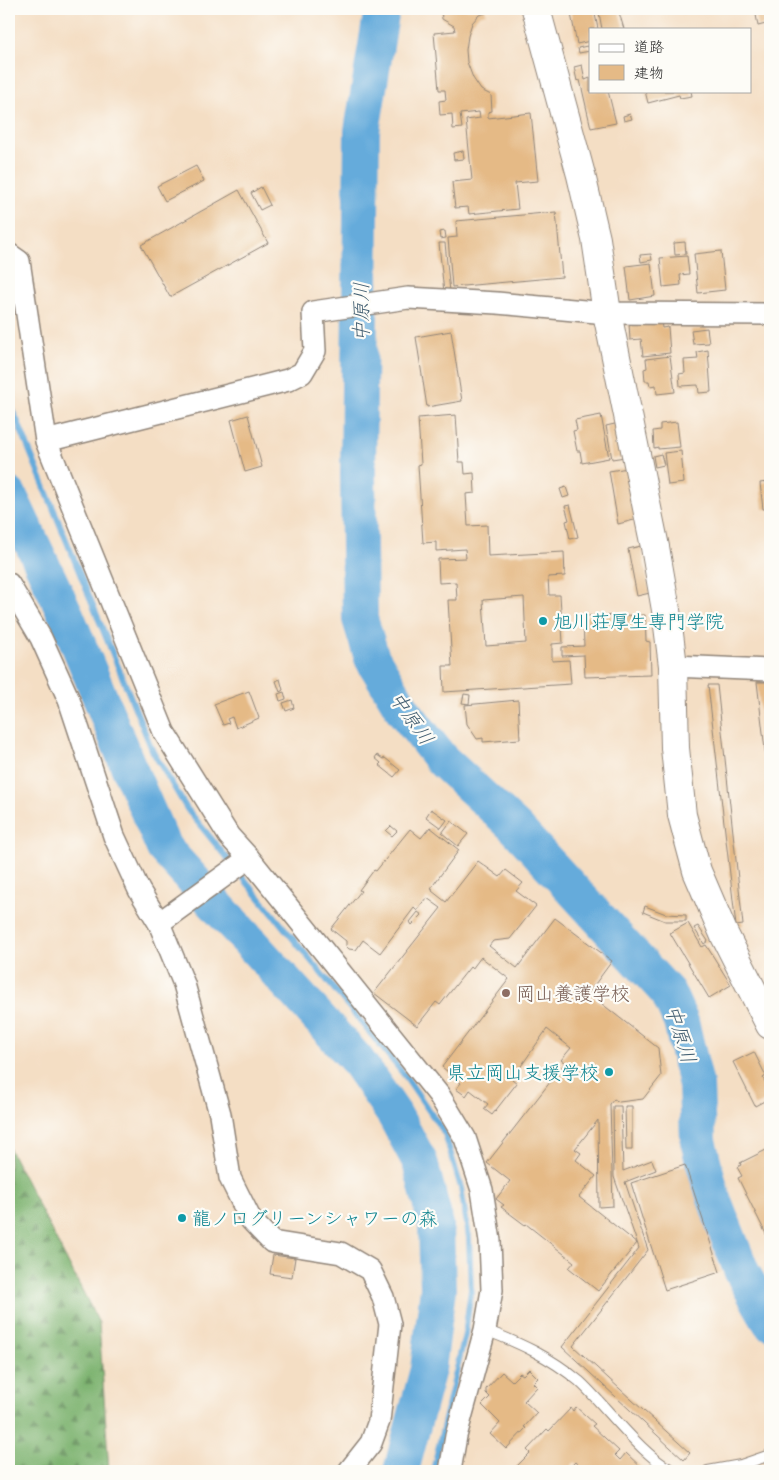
<svg xmlns="http://www.w3.org/2000/svg" width="779" height="1480" font-family="'Patrick Hand','Klee One',sans-serif">
	<style>
		.forest { fill: url(#forest-firs); stroke: #536e4c }
		.lines { fill: none; stroke-linecap: round; stroke-linejoin: round }
		.stream { stroke: #65abdb; stroke-width: 6 }
		.river { stroke: #65abdb; stroke-width: 36 }
		.building { fill: #e5ba86; fill-rule: evenodd }
		.lane-casing { stroke: #908478; stroke-width: 12 }
		.street-casing { stroke: #908478; stroke-width: 24 }
		.secondary-casing { stroke: #908478; stroke-width: 30 }
		.lane { stroke: #fff; stroke-width: 10 }
		.street { stroke: #fff; stroke-width: 21 }
		.secondary { stroke: #fff; stroke-width: 28 }
		.culture-dot { fill: #0f9aa8; stroke: #fdfcf7; stroke-width: 2 }
		.education-dot { fill: #8d6e63; stroke: #fdfcf7; stroke-width: 2 }
		.labels { text-anchor: middle; stroke-width: 4.5; stroke-linejoin: round; paint-order: stroke }
		.culture-label { font-size: 19px; fill: #0d838f; stroke: #fdfcf7; text-anchor: start }
		.education-label { font-size: 19px; fill: #785e54; stroke: #fdfcf7; text-anchor: start }
		.water-label { font-size: 20px; font-style: italic; fill: #425e71; stroke: #fdfcf7 }
	</style>
	<defs>
		<pattern id="forest-firs" width="22" height="20" patternUnits="userSpaceOnUse" patternTransform="scale(1.25)"><rect width="22" height="20" fill="#7bb26e"/><path d="M5 1l3.5 6h-7zM16 11l3.5 6h-7z" fill="#65915b"/></pattern>
	</defs>
	<rect width="100%" height="100%" fill="#fdfcf7"/>
	<filter id="ink" filterUnits="userSpaceOnUse"><feTurbulence type="fractalNoise" baseFrequency=".02" numOctaves="2"/><feDisplacementMap in="SourceGraphic" scale="10" xChannelSelector="R" yChannelSelector="G"/><feConvolveMatrix kernelMatrix="1 2 1 2 8 2 1 2 1" color-interpolation-filters="sRGB"/></filter>
	<filter id="wash" filterUnits="userSpaceOnUse"><feTurbulence type="fractalNoise" baseFrequency=".0096" numOctaves="4" result="noise"/><feDisplacementMap in="SourceGraphic" scale="20" xChannelSelector="R" yChannelSelector="G"/><feGaussianBlur stdDeviation="1.12" result="paint"/><feColorMatrix in="noise" values="0 0 0 0 0 0 0 0 0 0 0 0 0 0 0 0 0 1.4 0 .05"/><feComposite in="paint" operator="in"/></filter>
	<g filter="url(#wash)">
		<rect width="100%" height="100%" fill="#f4dec4"/>
		<path class="forest" d="M9,1148L99,1323L109,1471H9Z"/>
		<g class="lines">
			<path class="stream" d="M9,405L17,420L153,752L187,809L406,1077L445,1134L461,1188L469,1238L471,1290L465,1334L433,1471"/>
			<path class="river" d="M382,9L362,131L358,475L360,619L372,658L403,710L441,759L516,828L668,993L681,1022L696,1085L698,1141L712,1196L742,1272L770,1322
				M9,495L67,617L129,768L164,848L356,1059L394,1114L420,1162L436,1225L438,1289L428,1369L401,1471"/>
		</g>
		<g id="blocks">
			<path class="building" d="M441,9H485L486,13L479,15L472,23L468,36L466,50L467,62L473,78L481,90L491,95L492,111L488,112V118L531,113L538,181L515,183L518,209L469,214L468,207L455,208L452,182L472,180L466,120L480,118L479,112L460,114L462,128L453,129L452,114L440,115L439,101L446,100L445,90H439L434,33L455,31L454,26L442,19Z
				M570,9H594L598,29H590V41L577,44Z
				M618,9L624,29H602L599,13Z
				M755,9H770V23L758,26Z
				M587,46V47H590V51L579,53L578,48Z
				M582,65L585,80L590,78V91H608L616,123L591,128L580,80L577,81L574,67Z
				M645,91H691L692,96L680,98L679,95L648,103Z
				M630,114L632,119L624,121L623,116Z
				M463,151L464,159L454,160L453,153Z
				M196,166L204,181L165,201L157,186Z
				M261,187L270,205L260,210L251,193Z
				M239,190L268,243L170,297L141,245Z
				M556,212L562,277L452,287L448,238L457,237L456,221Z
				M445,231L446,238L440,239L439,232Z
				M685,242L686,254L675,255L674,243Z
				M439,243H445L450,292L444,293Z
				M721,251L725,290L698,293L694,254Z
				M651,254L652,260L641,262L640,255Z
				M687,256L689,274L680,275L681,285L663,287L660,258Z
				M651,263L655,296L630,300L626,266Z
				M661,321L662,328L668,327L670,353L643,356L641,339L630,340L629,323Z
				M707,328L709,343L693,344L691,330Z
				M451,331L462,401L427,407L416,337Z
				M708,350L711,392L699,393L698,385L680,386L679,374L685,373L684,360L698,359L697,352Z
				M670,356L675,392L657,394L656,385L650,386L649,381H645L644,369L647,368L646,359Z
				M248,415L262,467L245,472L231,420Z
				M456,415L459,462H464L465,474L474,473L475,493L466,494L468,526L487,525L488,556L564,552L565,576L548,577L549,595H560L563,643L552,644V661L569,660L571,684L444,692L443,666H452L448,600H457L456,582L439,583L438,559L466,558L465,549L436,551V542L423,543L418,465L421,464L418,418ZM524,597L526,643L486,646L483,600Z
				M601,415L609,458L582,463L580,451H577L573,431L577,430L575,420Z
				M677,422L680,447L658,449V447L654,448L653,431L660,430V424Z
				M619,423L625,457L612,459L606,426Z
				M681,451L684,483L668,485L664,453Z
				M661,454L664,465L655,467L653,456Z
				M628,468L638,519L618,524L609,471Z
				M767,482L770,509H763L760,483Z
				M566,487L569,496L563,498L560,489Z
				M570,505L578,537L570,539L566,521L569,520L565,506Z
				M641,546L650,593L637,596L628,549Z
				M645,615L646,641L650,642L651,675L585,677L584,655L562,656V647L584,646L583,616Z
				M280,679L283,690L280,692L276,681Z
				M757,682H770V784H769Z
				M708,685H717L743,925L736,926Z
				M249,691L259,718L236,728L232,717L227,719L229,723L223,725L214,704Z
				M284,692L286,699L280,701L278,694Z
				M464,694L470,695L469,704L462,703Z
				M292,700L294,708L286,711L283,703Z
				M518,700L520,739L483,742V738L477,739L467,724L465,705Z
				M377,755L383,759L385,758L400,770L394,777L379,765L381,763L375,758Z
				M431,809L447,820L441,828L426,817Z
				M451,821L468,834L458,846L442,833Z
				M391,826L397,831L392,836L386,831Z
				M430,827L459,850L431,888L433,889L432,891L446,902L478,861L500,877L506,870L523,883L516,891L536,906L510,939L493,941L489,946L517,968L555,918L612,961L587,995L591,997L592,996L658,1048L661,1076L643,1099L619,1102L614,1099L610,1104L613,1206L599,1207L598,1120L575,1149L581,1153L576,1160L596,1176L579,1197L637,1243L598,1291L569,1268L574,1262L526,1224L525,1225L501,1207L504,1205L496,1199L510,1181L487,1163L565,1063L561,1060L571,1048L547,1029L512,1079L517,1083L492,1115L484,1109L488,1104L470,1090L466,1096L456,1089L461,1083L442,1067L509,979L481,957L472,969L470,967L440,1005L436,1002L417,1026L374,993L441,908L427,898L417,911L414,908L380,953L363,940L356,950L349,949L346,946V941L331,929L361,891L359,890L374,870L376,871L410,829L421,838Z
				M645,906L666,914L686,915V921H665L643,912Z
				M418,912L422,915L412,925L410,922Z
				M688,923L702,947L706,945L731,985L709,998L670,933Z
				M698,926L708,941L704,944L694,928Z
				M754,1052L766,1076L763,1078L770,1091V1098L755,1106L733,1062Z
				M613,1106H621L623,1171L652,1160L656,1170L625,1182L648,1250L573,1346L690,1453L684,1460L562,1347L639,1248L614,1177Z
				M625,1106H632V1150H626Z
				M770,1148V1242L738,1178L742,1176L737,1167L741,1165L740,1163Z
				M685,1165L720,1272L665,1290L631,1183Z
				M273,1255L295,1258L292,1277L270,1274Z
				M529,1369L538,1378L533,1383L537,1387L524,1401L537,1413L524,1427L526,1428L506,1449L490,1434L500,1423L482,1405L490,1397L486,1393V1389L502,1372L512,1381L520,1373L523,1375Z
				M576,1407L595,1424L592,1426L619,1451L615,1455L620,1460L626,1453L645,1471H585L575,1462L566,1471H512L530,1453L527,1450L547,1429L549,1431L571,1408L573,1411Z"/>
		</g>
	</g>
	<g filter="url(#ink)">
		<use href="#blocks" fill-opacity="0" stroke="#908478" stroke-width="1"/>
		<g class="lines">
			<defs>
				<path id="lane" d="M485,1330C520,1343 550,1357 579,1381C603,1402 649,1465 676,1471
					M708,1471L741,1465L770,1455"/>
				<path id="street" d="M9,254L19,261L46,441L164,732L229,836L249,858L439,1095L465,1138L482,1190L490,1241L492,1290L485,1330L456,1436L450,1471
					M46,441L288,380L302,373L315,351L313,312L408,298L497,303L607,313L770,314
					M9,584L41,638L69,700L114,836L139,890L159,923L184,984L220,1114L230,1178L251,1220L272,1242L341,1253L370,1270L383,1297L390,1324L379,1421L371,1443L349,1471
					M673,666L770,670
					M159,923L249,858"/>
				<path id="secondary" d="M536,9L581,175L596,239L607,313L655,547L666,610L673,666L675,748L682,815L697,871L724,934L770,1025"/>
			</defs>
			<use href="#lane" class="lane-casing"/>
			<use href="#street" class="street-casing"/>
			<use href="#secondary" class="secondary-casing"/>
			<use href="#lane" class="lane"/>
			<use href="#street" class="street"/>
			<use href="#secondary" class="secondary"/>
		</g>
	</g>
	<g class="culture-dot">
		<circle cx="543" cy="621" r="5"/>
		<circle cx="609" cy="1072" r="5"/>
		<circle cx="182" cy="1218" r="5"/>
	</g>
	<circle class="education-dot" cx="506" cy="993" r="5"/>
	<g class="labels">
		<g class="culture-label">
			<text x="553" y="628">旭川荘厚生専門学院</text>
			<text x="599" y="1079" text-anchor="end">県立岡山支援学校</text>
			<text x="192" y="1225">龍ノ口グリーンシャワーの森</text>
		</g>
		<g class="education-label">
			<text x="516" y="1000">岡山養護学校</text>
		</g>
		<g class="water-label">
			<text transform="translate(361 312) rotate(-90)" y="7">中原川</text>
			<text transform="translate(412 718) rotate(55)" y="7">中原川</text>
			<text transform="translate(681 1034) rotate(73)" y="7">中原川</text>
		</g>
	</g>
	<rect width="779" height="1480" fill="none" stroke="#fdfcf7" stroke-width="30"/>
	<rect x="589" y="28" width="162" height="65" fill="#fdfcf7" stroke="#a9a8a5"/>
	<rect x="599" y="44" width="25" height="8" fill="#ffffff" stroke="#a9a8a5"/>
	<text x="634" y="52" font-size="15" fill="#2b2b2b">道路</text>
	<rect x="599" y="65" width="25" height="15" fill="#e5ba86" stroke="#a9a8a5"/>
	<text x="634" y="78" font-size="15" fill="#2b2b2b">建物</text>
</svg>
